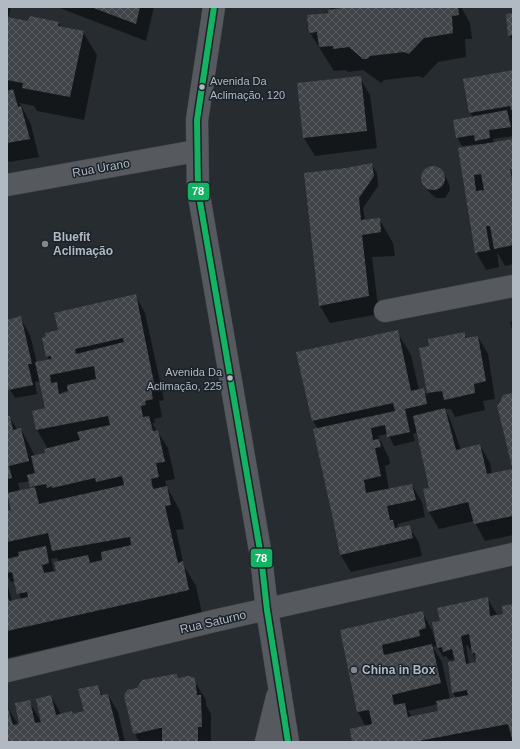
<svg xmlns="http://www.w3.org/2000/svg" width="520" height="749" font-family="Helvetica,sans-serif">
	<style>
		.shadow { fill: #0007; fill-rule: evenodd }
		.building { fill: url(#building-cross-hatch); fill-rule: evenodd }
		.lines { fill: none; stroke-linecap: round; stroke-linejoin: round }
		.minor-casing { stroke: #44484b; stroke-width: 23 }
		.minor { stroke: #565a5f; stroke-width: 22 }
		.bus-1-casing { stroke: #1b232a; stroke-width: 9 }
		.bus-1 { stroke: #13b361; stroke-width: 6 }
		.bus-dot { fill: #b1b9c2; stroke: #1b232a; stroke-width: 1.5 }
		.poi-dot { fill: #81888f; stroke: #1b232a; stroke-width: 1.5 }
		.labels { text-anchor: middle; stroke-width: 3; stroke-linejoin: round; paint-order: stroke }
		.bus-label { font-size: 11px; fill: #b1b9c2; stroke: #1b232a; text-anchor: start }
		.street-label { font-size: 12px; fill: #b1b9c2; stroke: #1b232a }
		.poi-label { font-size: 12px; font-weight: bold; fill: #b1b9c2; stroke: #1b232a; text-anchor: start }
		.line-badge { stroke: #1b232a; stroke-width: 1.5 }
		.badge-label { font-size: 11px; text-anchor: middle; font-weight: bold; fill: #fff }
	</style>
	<defs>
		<pattern id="building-cross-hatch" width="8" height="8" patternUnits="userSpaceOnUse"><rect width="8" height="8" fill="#404448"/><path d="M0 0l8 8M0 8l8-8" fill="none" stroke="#595d61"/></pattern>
	</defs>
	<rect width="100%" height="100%" fill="#272c30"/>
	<path class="shadow" d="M7,7H11L8,18L29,22L59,23L61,27L83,32L97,55L84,120L37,111L34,106L20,103L31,125L39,157L9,162L7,159Z
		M57,7H154L146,41Z
		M329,7H350L331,9Z
		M354,7H461L470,23L472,39H465L466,57L438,62L423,78L419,76L384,80L381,83L363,70L348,72L346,70L334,71L310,33L308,16Z
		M513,14V42L509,35Z
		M513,70V136L493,139L494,143L513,141V172L509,164L507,165L513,176V264L505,266L497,252L499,267L486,270L476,252L459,149L479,146L478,144L462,146L457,137L473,118L470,112Z
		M360,78L370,95L377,148L315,156L304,138L298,84Z
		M371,164L377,173L378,186L363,208L365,222L379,219L393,243L395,256L372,257L379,314L330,323L320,306L347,169Z
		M428,168H437L444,174L449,184L450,190L445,198H436L429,192L423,182L422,176Z
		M135,295L145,313L164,400L159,401L162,417L154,419L155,423H152L168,448L175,479L165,481L167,487L180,511L184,529L176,530L184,566L196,586L202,613L7,658V583L12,601L21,599L15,581L11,582L7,575V512L12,511L9,498L7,499V417H10L17,430L21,429L35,456L46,454L48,449L37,430L33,412L46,409L40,381L35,382L37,394L15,398L9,388H7V321L20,317L30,335L37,363L49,360L47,356L59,331ZM71,390V392L63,394L61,392ZM30,481L32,488L20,491L18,483ZM57,558L59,562L57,571L54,572L51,559Z
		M513,321V334L510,322Z
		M397,332L411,355L419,390L423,389L428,397L420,349L430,347L464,334L467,339L478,337L488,354L495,399L483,401L485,410L455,417L451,409H445L450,419L461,450L480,445L490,463L492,474L513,471V535L485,541L474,521L439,529L429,512L425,490L431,488L417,433L413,434L415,441L394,446L388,434L378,436L389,458L390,464L385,466L389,490L412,485L422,502L425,517L397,524L398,528L409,526L419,543L422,556L351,572L340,554L318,429L313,421L297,353Z
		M487,598L498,616L505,615L513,605V742H354L366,727L358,712L341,630L422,612L432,630L435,642H437L441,621ZM466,645H467L473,653L477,663L469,664ZM437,646L443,657L446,656L449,660L455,659L453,693L456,698L450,699L442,662L433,647ZM438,704L440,712L412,717L408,711Z
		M177,675L179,678L192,677L206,700V705L211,714V742H139L134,732L137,689Z
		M98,686L103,696L108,695L118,712L125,742H7V706L18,725H20L29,701L41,722L51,696L61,714L73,715L85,712Z"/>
	<path class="building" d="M91,7H140L136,24Z
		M349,7H458L459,15L452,16L453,33L424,38L409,54L404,52L370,56L367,59H363L349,47L333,49V46L319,47L317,32L309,33L307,15L328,13V10Z
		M513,13V35L508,36L506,14Z
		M30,16L59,22L58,26L84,31L70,97L22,88L23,83L7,80V17L28,21Z
		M513,70V110H511L510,106L469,113L463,79Z
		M361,76L367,131L303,138L297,83Z
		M13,89L18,107L21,106L30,139L7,143V91Z
		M507,110L511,127L489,130L490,138L475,141L474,135L456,138L453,120Z
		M513,139V169H510L513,185V245L494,249L490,226H486L490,250L475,253L458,148ZM481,174L484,190L476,191L474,175Z
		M372,163L374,176L359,198L361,220L380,218L381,232L362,235L369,296L319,306L304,173L346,168Z
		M421 178a12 12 0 1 1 24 0a12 12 0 1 1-24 0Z
		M136,294L154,383L150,384L153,399L145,401L146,405L141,406L143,417L149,416L153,431L158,430L165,462L156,463L159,477L151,479L153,489L167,486L171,505L165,506L178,563L183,561L189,590L7,631V594L9,601L28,597L27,592L17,594L12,572L7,573V559L19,556L18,552L46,546L49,563L42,565L44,573L56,571L54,562L88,555L90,563L102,560L101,552L131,545L130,537L52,551L48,533L7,542V511L11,510L7,493L35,487L39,504L124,485L122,476L96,482L95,478L52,488V486L47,488L46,484L30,487L27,475L35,473L31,456L45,453L44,449L80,440L77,432L110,425L108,416L36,430L32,411L45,408L35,362L51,359V356L46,357L42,338L46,336L45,333L58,330L54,313ZM123,338L124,342L76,354L75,349ZM94,366L96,379L67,385L68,392L59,394L57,382L51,383L50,375Z
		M21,316L32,364H28L33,385L8,390L7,320Z
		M398,330L411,391L424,388L427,404L405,409L410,432L387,437L385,425L371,428L373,440L379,439L381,447L375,448L381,476L364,480L366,493L412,484L416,500L387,506L390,520H393L395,528L410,525L413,538L340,555L333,519L313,429L395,411L393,403L312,421L296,352Z
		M465,332V338L478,336L486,381L474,384L475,393L444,400L442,391L427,393L419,348L429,346L428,339Z
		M513,393V467H512L497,405L499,404L503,395Z
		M445,408L456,450L480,444L487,474L513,469V516L474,524L468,502L428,512L423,489L429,488L413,416Z
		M7,416H10L13,430L21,428L29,461L9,466L12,478L7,479Z
		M488,597L490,616L503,614L502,606L513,604V742L508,724L413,742H352L350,729L372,724L369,710L357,712L340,630L423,611L426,628L419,630L420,636L382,645L384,655L432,644L441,683L392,695L394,705L405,703L408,717L438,711L436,701L468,695L467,690L452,693L448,662L455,661L452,649L443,652L442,647L437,648L432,622L440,621L437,608ZM469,634L472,653H475L476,662L466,664L461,636Z
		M175,674H177L178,678L189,676L195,678L197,695H201L202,727H198V742H162V728H160L135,734L133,733L124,696L127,690L137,688L142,680Z
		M98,685L101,695L108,694L120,742H7V705L13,725L19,724L15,703L30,700L35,723L41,722L36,699L51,695L56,715L72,711L73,714L84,711L78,689Z"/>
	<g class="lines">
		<defs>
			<path id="minor" d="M214,7L197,120L198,190L261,556L267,610L288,742
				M7,185L196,151
				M385,311L513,286
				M7,671L218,620L513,554
				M266,742L277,697"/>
		</defs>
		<use href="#minor" class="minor-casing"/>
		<use href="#minor" class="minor"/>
		<defs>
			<path id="bus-1" d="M214,7L197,120L198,190L261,556L267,610L288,742"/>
		</defs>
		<use href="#bus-1" class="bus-1-casing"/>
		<use href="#bus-1" class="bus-1"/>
	</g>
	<g class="bus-dot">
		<circle cx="202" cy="87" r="3.5"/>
		<circle cx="230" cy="378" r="3.5"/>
	</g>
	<g class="poi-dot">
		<circle cx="45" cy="244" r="4"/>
		<circle cx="354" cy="670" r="4"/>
	</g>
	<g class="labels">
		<g class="bus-label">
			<text x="210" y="85">Avenida Da<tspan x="210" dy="14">Aclimação, 120</tspan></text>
			<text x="222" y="376" text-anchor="end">Avenida Da<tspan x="222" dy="14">Aclimação, 225</tspan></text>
		</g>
		<g class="street-label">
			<text transform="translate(101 168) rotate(-10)" y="4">Rua Urano</text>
			<text transform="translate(213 622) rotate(-13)" y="4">Rua Saturno</text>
		</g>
		<g class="poi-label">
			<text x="53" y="241">Bluefit<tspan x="53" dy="14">Aclimação</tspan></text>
			<text x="362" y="674">China in Box</text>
		</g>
	</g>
	<g class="line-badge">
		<rect x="187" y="182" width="23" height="19" rx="4" fill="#13b361"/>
		<rect x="250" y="548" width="23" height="20" rx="4" fill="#13b361"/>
	</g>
	<g class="badge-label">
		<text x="198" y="195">78</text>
		<text x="261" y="562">78</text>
	</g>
	<rect width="520" height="749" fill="none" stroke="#b1b9c2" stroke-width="16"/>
</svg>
